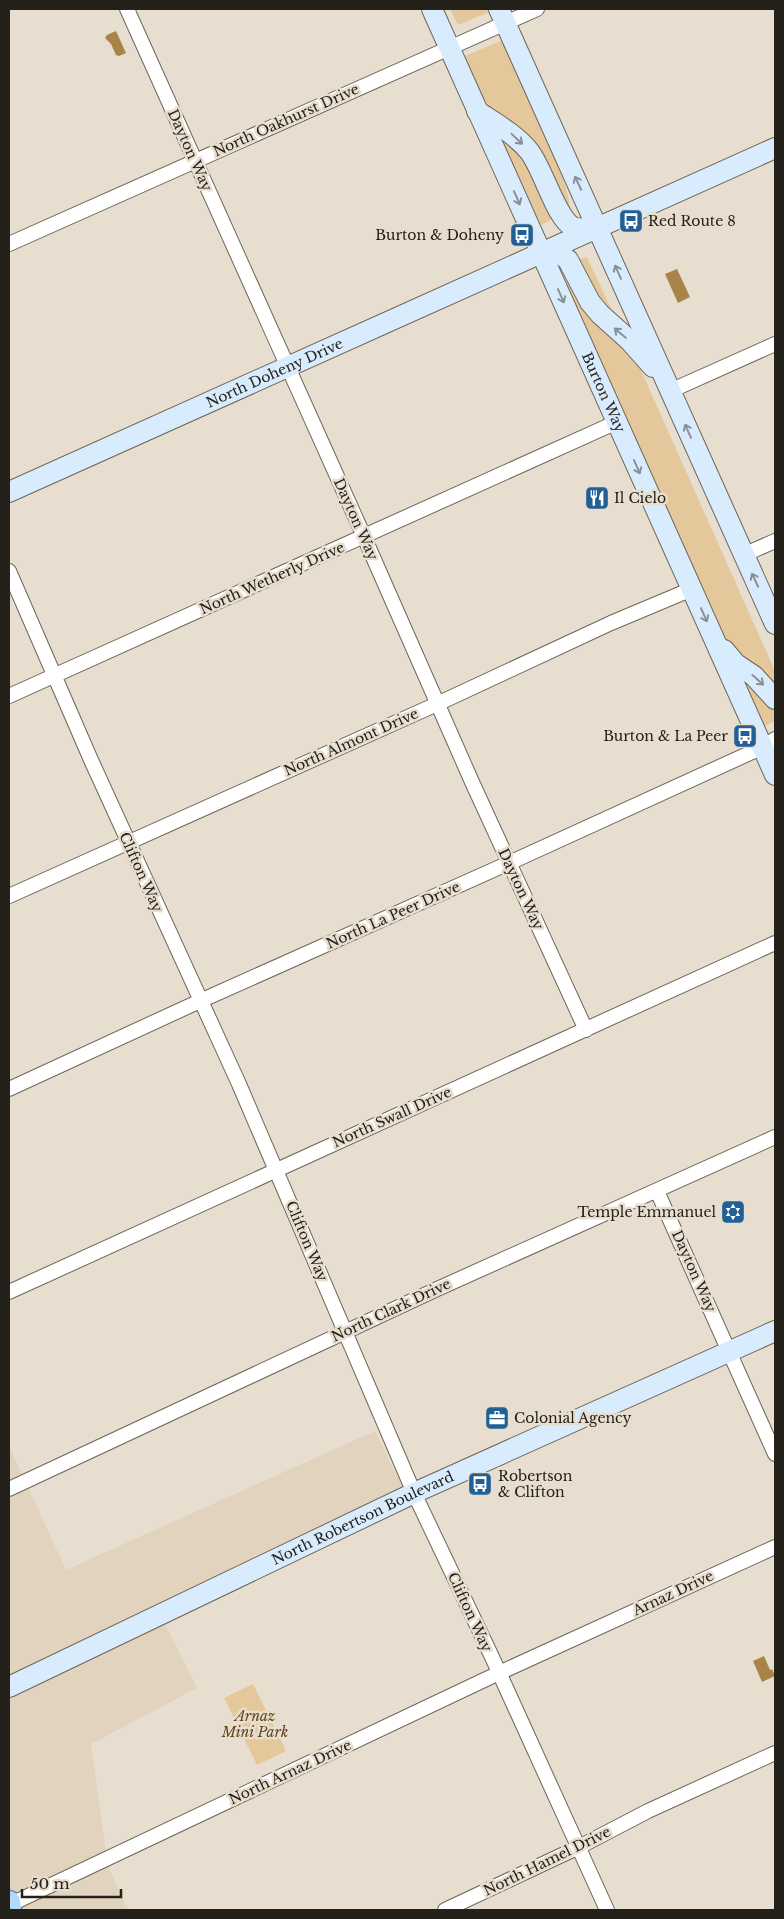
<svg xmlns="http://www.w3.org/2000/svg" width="784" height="1919" font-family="'Libre Baskerville',serif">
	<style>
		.built { fill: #e1d3bd }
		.green { fill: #e4c89c }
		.water { fill: #a88449 }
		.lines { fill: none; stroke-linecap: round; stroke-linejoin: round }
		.street-casing { stroke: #6d6557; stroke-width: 16 }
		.secondary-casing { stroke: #6d6557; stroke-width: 22 }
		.primary-casing { stroke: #5f88ad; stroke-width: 25 }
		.street { stroke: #fff; stroke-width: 14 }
		.secondary { stroke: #d9ecfe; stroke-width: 20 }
		.primary { stroke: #b2d9fd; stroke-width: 22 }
		.oneway { stroke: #889097 }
		.labels { text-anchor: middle; stroke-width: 5; stroke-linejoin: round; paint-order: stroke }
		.street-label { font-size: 14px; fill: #24201a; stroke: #e8decf }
		.poi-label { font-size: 14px; fill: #24201a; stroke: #e8decf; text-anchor: start }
		.park-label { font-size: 14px; font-style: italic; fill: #604618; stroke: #e8decf }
	</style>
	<rect width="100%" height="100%" fill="#e8decf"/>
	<path class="built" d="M375,1431L402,1486L156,1606L197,1688L91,1744L108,1867L129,1910H9V1446L66,1570Z"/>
	<path class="green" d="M450,9H491L492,11L458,25Z
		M505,39C522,79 541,119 556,161C562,178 571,194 569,213L481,95L465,56Z
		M501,138L524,151L557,217L541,225Z
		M587,257L614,315L608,317L575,261Z
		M566,271L632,350L775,671V691L724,639L568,291Z
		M739,674L775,707V721L763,727Z
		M253,1684L286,1751L257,1765L224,1698Z"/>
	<path class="water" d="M116,31L126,53L119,56L116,55L111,44L105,38L107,35Z
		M677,269L690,297L678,303L665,274Z
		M764,1656L770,1670L772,1669L775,1676L762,1682L753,1661Z"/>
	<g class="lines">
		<defs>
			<path id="street" d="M127,9L358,523L472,782L586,1030
				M9,244L537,9
				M670,391L775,344
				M743,555L775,541
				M9,571L91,760L239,1084L414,1493L492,1657L607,1910
				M9,696L617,422
				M9,896L437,704L611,623L692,589
				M9,1089L200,1001L509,863L763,747L775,739
				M657,1191L775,1454
				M9,1292L775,943
				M9,1489L435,1290L775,1137
				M9,1905L499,1673L775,1547
				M445,1910L579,1847L648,1811L775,1753"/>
			<g id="secondary">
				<path id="s1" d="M432,9L775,775"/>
				<path d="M499,9L775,624"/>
				<path d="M477,111C495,123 515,134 529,151C543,168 556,219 573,227C580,230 588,228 596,228"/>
				<path d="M541,252H557L568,260L590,302L600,314L629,340L653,367"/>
				<path id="s2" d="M9,492C265,378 519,262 775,148"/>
				<path d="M724,650L736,664L754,676L775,699"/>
				<path id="s3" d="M9,1687L414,1493L775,1331"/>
			</g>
			<path id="primary" d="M9,1902L10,1910"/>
		</defs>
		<use href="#street" class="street-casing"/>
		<use href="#secondary" class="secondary-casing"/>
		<use href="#primary" class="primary-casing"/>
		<use href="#street" class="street"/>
		<use href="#secondary" class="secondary"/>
		<use href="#primary" class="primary"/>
	</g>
	<defs><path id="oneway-shaft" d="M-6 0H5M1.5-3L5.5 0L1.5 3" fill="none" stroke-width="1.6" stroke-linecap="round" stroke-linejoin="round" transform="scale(1.25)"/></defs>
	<g class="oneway">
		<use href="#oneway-shaft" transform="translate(517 139) rotate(43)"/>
		<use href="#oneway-shaft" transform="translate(578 183) rotate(-115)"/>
		<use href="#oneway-shaft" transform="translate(517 198) rotate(66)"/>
		<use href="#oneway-shaft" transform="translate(618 272) rotate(-114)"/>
		<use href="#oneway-shaft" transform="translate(561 296) rotate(66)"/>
		<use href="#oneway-shaft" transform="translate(620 333) rotate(-140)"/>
		<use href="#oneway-shaft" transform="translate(688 431) rotate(-114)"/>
		<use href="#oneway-shaft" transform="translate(637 467) rotate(66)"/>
		<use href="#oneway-shaft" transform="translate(755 580) rotate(-115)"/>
		<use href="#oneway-shaft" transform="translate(704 615) rotate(66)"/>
		<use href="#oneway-shaft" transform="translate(758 680) rotate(42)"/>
	</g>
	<defs>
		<symbol id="bus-square" viewBox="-11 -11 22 22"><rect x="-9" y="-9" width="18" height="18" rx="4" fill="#206096" stroke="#e8decf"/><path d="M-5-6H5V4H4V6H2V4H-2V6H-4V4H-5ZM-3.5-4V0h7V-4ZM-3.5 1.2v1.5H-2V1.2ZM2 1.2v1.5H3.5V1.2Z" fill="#fff"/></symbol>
		<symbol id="restaurant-square" viewBox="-11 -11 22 22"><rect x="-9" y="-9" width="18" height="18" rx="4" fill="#206096" stroke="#e8decf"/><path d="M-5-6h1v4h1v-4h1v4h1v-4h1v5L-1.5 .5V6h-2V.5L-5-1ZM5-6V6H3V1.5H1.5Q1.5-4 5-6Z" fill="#fff"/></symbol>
		<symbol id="synagogue-square" viewBox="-11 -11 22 22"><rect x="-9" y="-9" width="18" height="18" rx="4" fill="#206096" stroke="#e8decf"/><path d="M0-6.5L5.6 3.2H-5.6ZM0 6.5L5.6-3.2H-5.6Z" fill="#fff"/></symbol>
		<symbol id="office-square" viewBox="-11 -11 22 22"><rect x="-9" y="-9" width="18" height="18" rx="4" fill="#206096" stroke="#e8decf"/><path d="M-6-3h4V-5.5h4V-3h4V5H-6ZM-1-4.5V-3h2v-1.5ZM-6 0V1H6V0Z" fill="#fff"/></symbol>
	</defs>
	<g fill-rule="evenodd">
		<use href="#bus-square" x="617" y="207" width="28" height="28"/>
		<use href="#bus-square" x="508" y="221" width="28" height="28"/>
		<use href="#restaurant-square" x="583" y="484" width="28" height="28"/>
		<use href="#bus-square" x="731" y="722" width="28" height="28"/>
		<use href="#synagogue-square" x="719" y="1198" width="28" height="28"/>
		<use href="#office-square" x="483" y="1404" width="28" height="28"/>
		<use href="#bus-square" x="466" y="1470" width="28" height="28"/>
	</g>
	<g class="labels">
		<g class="street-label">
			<text transform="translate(286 120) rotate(-24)" y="5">North Oakhurst Drive</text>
			<text transform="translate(190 150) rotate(66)" y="5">Dayton Way</text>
			<text dy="5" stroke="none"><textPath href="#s2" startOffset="291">North Doheny Drive</textPath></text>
			<text dy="5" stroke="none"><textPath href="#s1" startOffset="420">Burton Way</textPath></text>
			<text transform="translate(356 519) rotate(66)" y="5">Dayton Way</text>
			<text transform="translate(272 578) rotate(-24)" y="5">North Wetherly Drive</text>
			<text transform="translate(351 742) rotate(-24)" y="5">North Almont Drive</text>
			<text transform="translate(141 872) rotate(66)" y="5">Clifton Way</text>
			<text transform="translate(521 889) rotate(65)" y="5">Dayton Way</text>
			<text transform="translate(393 915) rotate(-24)" y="5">North La Peer Drive</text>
			<text transform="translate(392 1117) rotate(-24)" y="5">North Swall Drive</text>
			<text transform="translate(307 1241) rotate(67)" y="5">Clifton Way</text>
			<text transform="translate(694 1271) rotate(66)" y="5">Dayton Way</text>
			<text transform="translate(391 1310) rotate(-25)" y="5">North Clark Drive</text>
			<text dy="5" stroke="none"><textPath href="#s3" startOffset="392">North Robertson Boulevard</textPath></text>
			<text transform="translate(673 1593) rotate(-25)" y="5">Arnaz Drive</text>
			<text transform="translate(470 1612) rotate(65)" y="5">Clifton Way</text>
			<text transform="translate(290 1772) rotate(-25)" y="5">North Arnaz Drive</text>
			<text transform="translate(547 1861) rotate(-26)" y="5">North Hamel Drive</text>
		</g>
		<g class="poi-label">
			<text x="648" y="226">Red Route 8</text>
			<text x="504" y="240" text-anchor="end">Burton &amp; Doheny</text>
			<text x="614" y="503">Il Cielo</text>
			<text x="728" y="741" text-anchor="end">Burton &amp; La Peer</text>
			<text x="716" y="1217" text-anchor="end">Temple Emmanuel</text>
			<text x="514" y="1423">Colonial Agency</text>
			<text x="498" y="1481">Robertson<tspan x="498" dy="16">&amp; Clifton</tspan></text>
		</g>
		<g class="park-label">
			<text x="255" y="1721">Arnaz<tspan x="255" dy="16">Mini Park</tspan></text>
		</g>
	</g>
	<rect width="784" height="1919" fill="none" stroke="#24201a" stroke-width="20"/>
	<path d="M22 1889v8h99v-8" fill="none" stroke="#24201a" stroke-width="2.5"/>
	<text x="30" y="1889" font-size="15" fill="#24201a" stroke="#e8decf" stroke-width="4" paint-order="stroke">50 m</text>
</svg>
